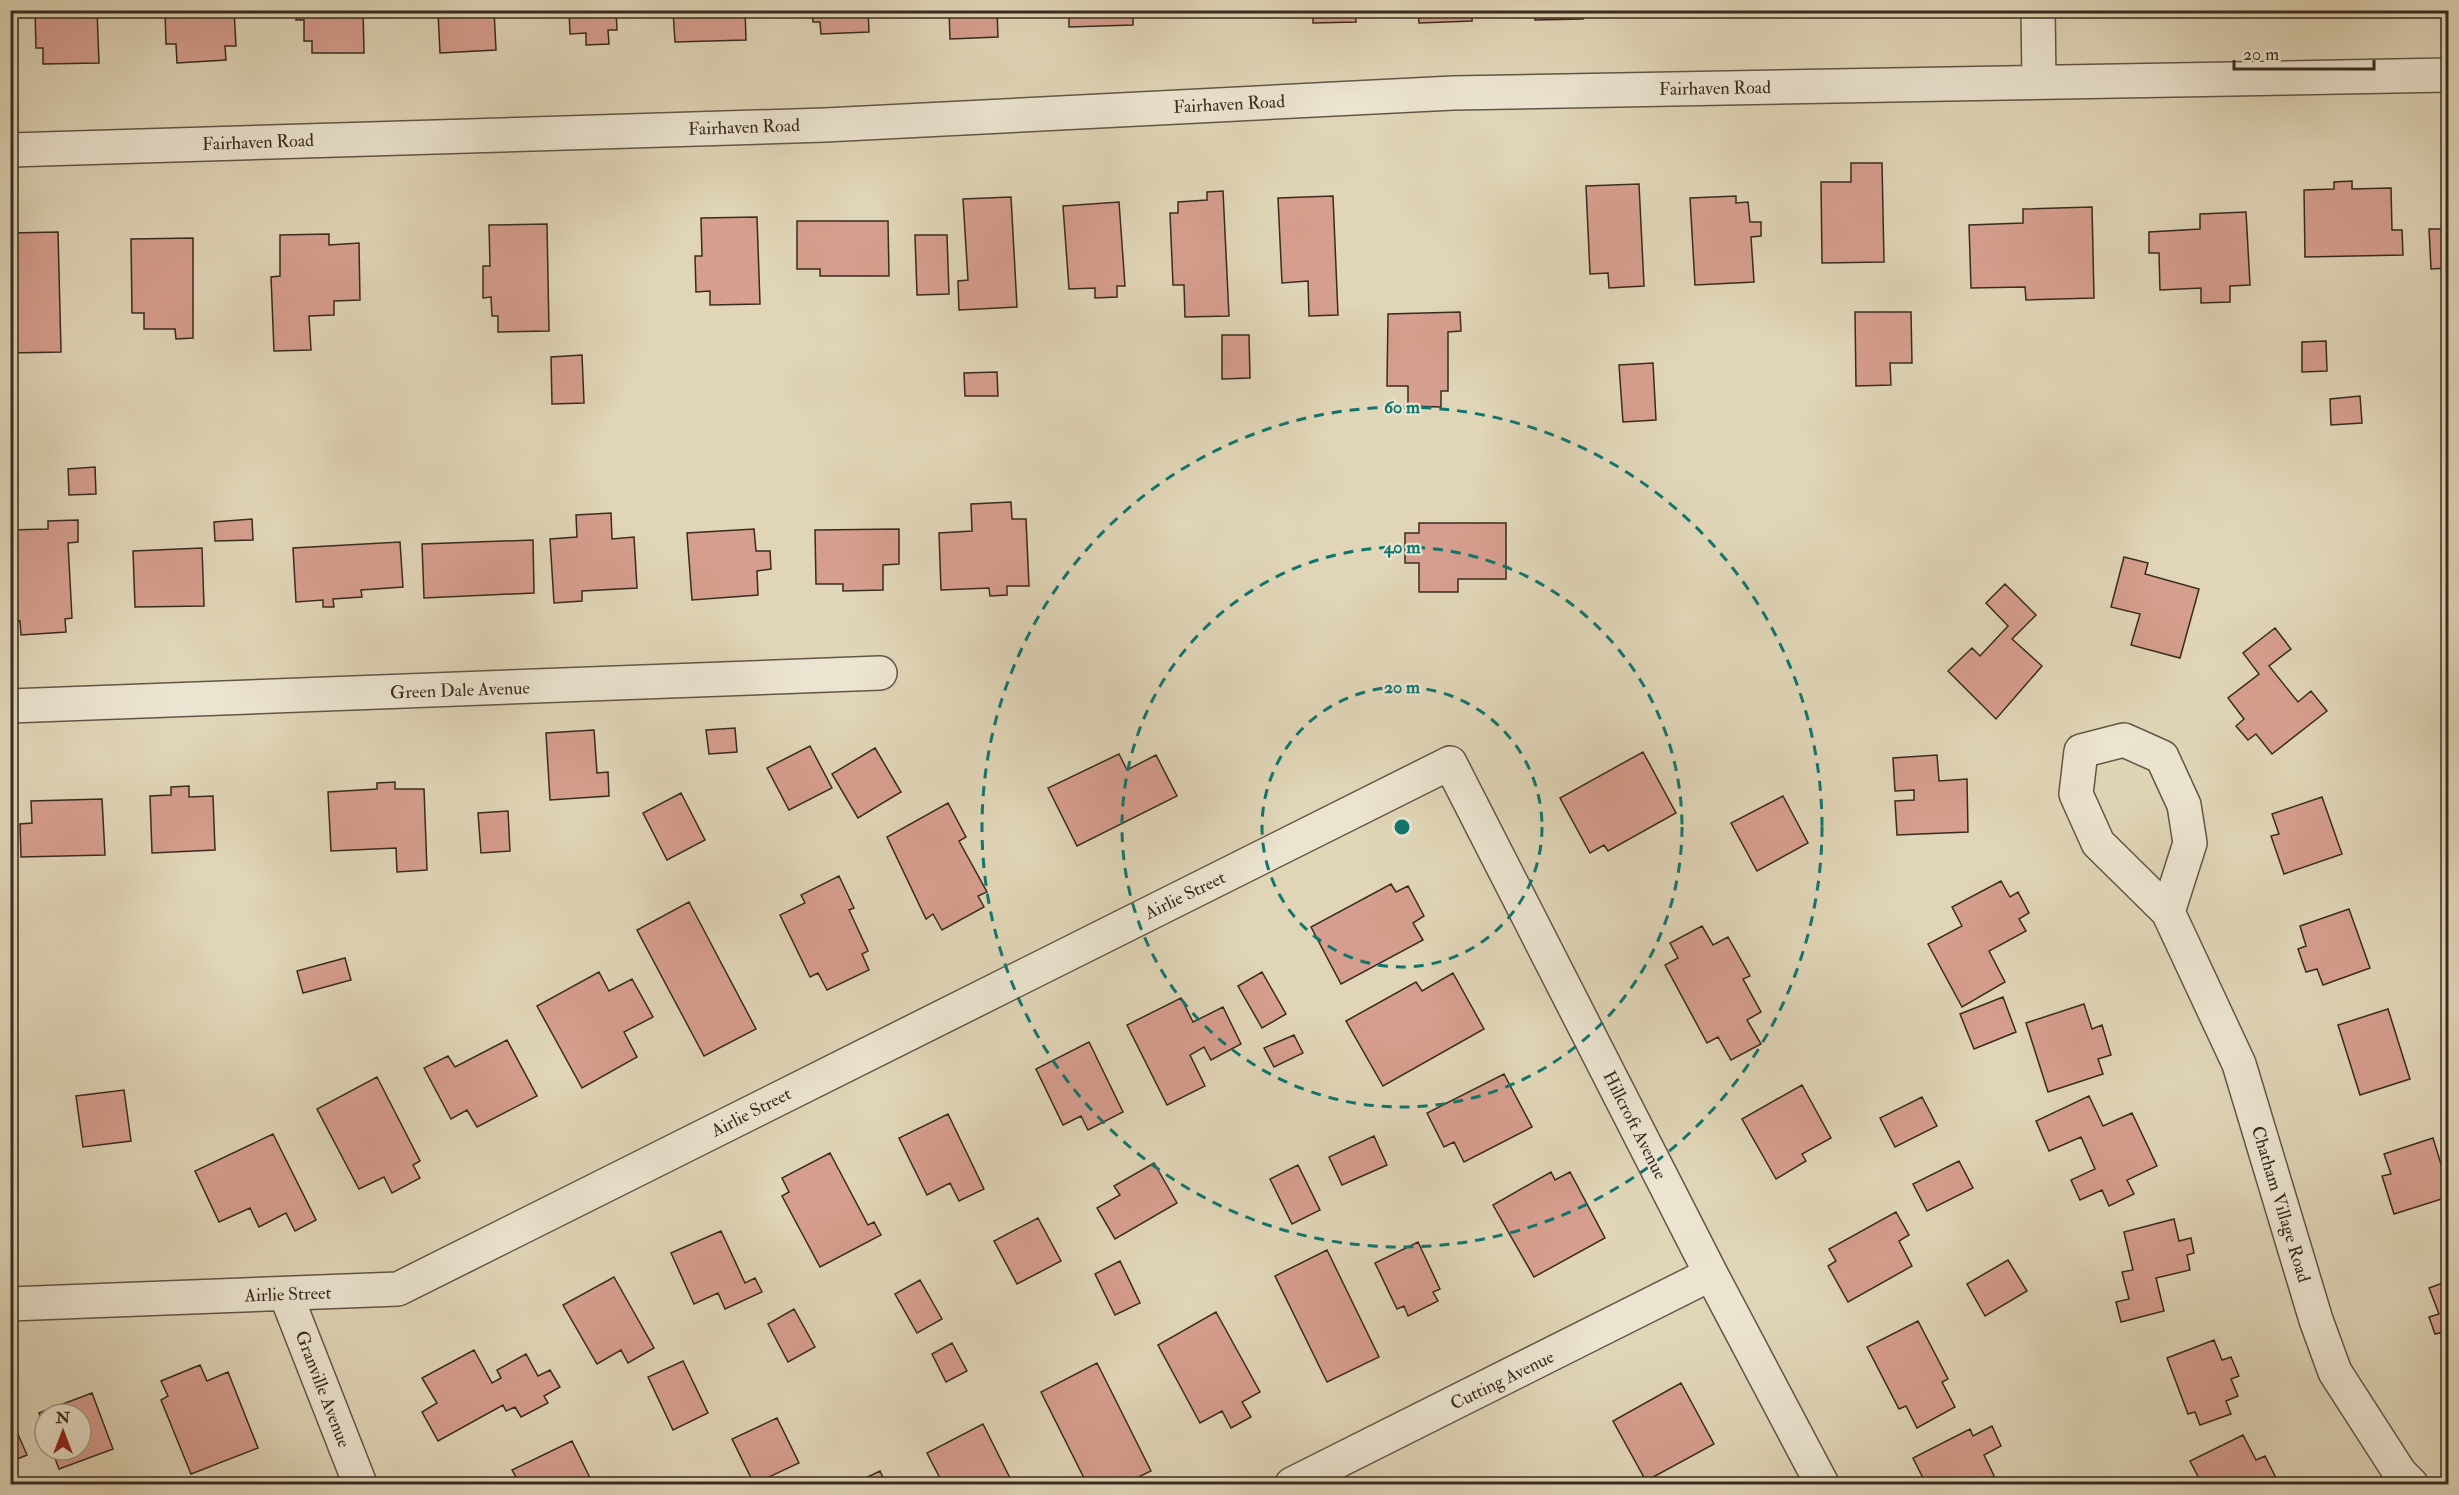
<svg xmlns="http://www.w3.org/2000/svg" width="2459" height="1495" font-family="'IM FELL Double Pica',serif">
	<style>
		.building { fill: #d69e8e; stroke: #392b20; stroke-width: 1.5 }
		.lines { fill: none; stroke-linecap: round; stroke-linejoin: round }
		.minor-casing { stroke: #635646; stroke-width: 36 }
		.minor { stroke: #ebe4d0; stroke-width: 33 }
		.ring { fill: none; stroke: #0f766e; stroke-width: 3; stroke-dasharray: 10 8 }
		.labels { text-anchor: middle; stroke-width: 4.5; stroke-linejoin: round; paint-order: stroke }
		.street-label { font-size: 18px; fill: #392b20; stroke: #ebe4d0 }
		.centre { fill: #0f766e; stroke: #ebe4d0; stroke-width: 3 }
		.ring-label { font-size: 18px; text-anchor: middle; font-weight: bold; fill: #0f766e; stroke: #ebe4d0; stroke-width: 4.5; stroke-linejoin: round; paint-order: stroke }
	</style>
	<rect width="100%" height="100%" fill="#e0d5b7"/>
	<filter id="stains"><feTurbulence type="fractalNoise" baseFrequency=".00333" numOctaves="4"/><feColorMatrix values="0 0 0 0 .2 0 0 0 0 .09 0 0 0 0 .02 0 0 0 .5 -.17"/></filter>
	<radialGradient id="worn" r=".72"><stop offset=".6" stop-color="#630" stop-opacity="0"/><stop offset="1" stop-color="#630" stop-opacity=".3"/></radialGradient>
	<path class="building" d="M35,10H97L99,63L43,64V48H36Z
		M165,10H234L236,46H225L226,60L177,63L176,44H166Z
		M296,10H363L364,53H312V41H304V20H296Z
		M430,10H494L496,50L440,53L438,12L430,13Z
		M569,10H616L617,30H608L609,44L586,45V33L570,34Z
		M673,10H745L746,40L675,42Z
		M812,10H868L869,32L821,34L820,22H813Z
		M949,10H997L998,37L950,39Z
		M1069,10H1133V25L1069,27Z
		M1305,10H1355L1356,22L1313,23V16H1305Z
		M1418,10H1472V21L1419,23Z
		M1535,10H1583V19L1535,20Z
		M1644,10H1706V15L1644,17Z
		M1851,163H1882L1884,262L1822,263L1821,182H1851Z
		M2352,181V189L2391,188L2392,230H2402L2403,255L2305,257L2304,190L2334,189V182Z
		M1639,184L1644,286L1609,288L1608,273L1590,274L1586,186Z
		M1223,191L1229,316L1185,317L1184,285H1173L1170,213H1178V202L1207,200V192Z
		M1333,196L1338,315L1309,316L1308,281L1282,283L1278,198Z
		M1736,196V203L1748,202L1750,222H1761V236L1751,237L1754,282L1695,285L1690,198Z
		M1011,197L1017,307L959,310L958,281L968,280L963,199Z
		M1119,202L1125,286H1117V297L1095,298V288L1069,289L1063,206Z
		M2092,207L2094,298L2026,300L2025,287L1971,288L1969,225L2023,223V209Z
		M2246,212L2250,285L2230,286V302L2201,303V288L2160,290L2159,253H2149V232L2200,229V214Z
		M757,217L760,304L710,305V291L696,292L695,256H702L701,218Z
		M797,221H888L889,276H820V269H797Z
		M547,224L549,331L498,332V316H492L491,297L483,298V266H490L489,225Z
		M2429,229H2448V268L2431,269Z
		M58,232L61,352L10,353V233Z
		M329,234V245L359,243L360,300L334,301V315L309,316L311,350L274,351L271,277L280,276V235Z
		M915,235H947L949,294L917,295Z
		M193,238V338L176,339L175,329H144V313H132L131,239Z
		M1460,312L1461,331L1448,332V391H1441V407L1408,406V386H1387L1388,314Z
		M1855,312H1911L1912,363H1890L1891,385L1856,386Z
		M1222,335H1249L1250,378L1222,379Z
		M2326,341L2327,371L2302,372V342Z
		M582,355L584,403L552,404L551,357Z
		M1653,363L1656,420L1623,422L1619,365Z
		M997,372L998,396H965L964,373Z
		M2360,396L2362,423L2331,425L2330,399Z
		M95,467L96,494L69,495L68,469Z
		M1011,502L1012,519H1026L1029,586H1007V595L990,596L989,588L941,590L939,533L972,531L971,504Z
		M611,513L612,539L634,537L637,588L582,591V601L554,603L550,539L577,537L576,515Z
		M252,519L253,540L215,541L214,522Z
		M78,520V542L68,543L72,618L65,619L66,632L21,635L20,621H13L10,598V530L48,529V521Z
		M1419,523H1506V579H1458V592H1419V563H1405V533H1419Z
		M754,529L756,551H770L771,569L757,571L758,595L692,600L687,533Z
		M899,529V564L883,565V590L843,591V584H816L815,530Z
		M533,540L534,593L424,598L422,544Z
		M400,542L403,587L361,590L362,597L333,599L334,607H323V600L296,602L293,548Z
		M202,548L204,606L135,607L133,551Z
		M2124,557L2148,563L2145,574L2199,589L2180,658L2131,645L2140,614L2111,607Z
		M2005,584L2036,615L2012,639L2042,666L1996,719L1948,671L1972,648L1980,656L2008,626L1986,603Z
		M2275,628L2291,649L2269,666L2298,702L2311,691L2327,711L2272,754L2256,734L2248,740L2236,726L2244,719L2228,698L2259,674L2243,653Z
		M735,728L737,752L709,754L706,730Z
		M594,730L597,773L608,772L609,796L550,800L546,733Z
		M810,746L832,788L789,810L767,768Z
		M875,748L901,792L858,818L832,774Z
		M1643,752L1676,813L1608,851L1604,845L1590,853L1560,798Z
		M1119,754L1127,770L1156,755L1177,796L1077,846L1048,788Z
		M1937,755L1939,781L1967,779L1968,832L1897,835L1895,801L1914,800V790L1895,791L1893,758Z
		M395,782V789H424L427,870L397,872L396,848L331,851L328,792L377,789V783Z
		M189,786V797L213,796L215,850L152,853L150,796L171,795V787Z
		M681,793L705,840L667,860L643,813Z
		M1783,796L1808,843L1757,871L1731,823Z
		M2322,797L2342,854L2284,874L2271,836L2279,834L2272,814Z
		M102,799L105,855L21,857L20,824L32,823L31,801Z
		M948,803L966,837L959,841L987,892L978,896L984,907L942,930L933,914L926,919L887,837Z
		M508,811L510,851L481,853L478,813Z
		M839,876L854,908L849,910L868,951L862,954L869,970L827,990L818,973L810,977L780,915L805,903L801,895Z
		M2001,881L2010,897L2018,892L2029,913L2019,919L2026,931L1989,951L2005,982L1962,1007L1928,944L1962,926L1952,907Z
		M1391,884L1396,892L1408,886L1424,916L1413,923L1423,940L1341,984L1311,927Z
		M689,902L756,1029L704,1056L637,930Z
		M2349,909L2370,968L2323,985L2317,969L2306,972L2298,949L2306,946L2300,926Z
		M1702,926L1713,945L1728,937L1750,976L1743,979L1761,1012L1747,1020L1761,1044L1731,1060L1718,1037L1707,1043L1665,965L1678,958L1670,943Z
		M345,958L351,980L303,993L297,971Z
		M599,972L609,991L632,979L653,1017L624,1032L637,1057L582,1088L537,1006Z
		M1262,972L1286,1014L1262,1028L1238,986Z
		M1453,973L1484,1029L1383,1086L1346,1021L1416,982L1422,991Z
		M2003,997L2016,1032L1974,1049L1960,1014Z
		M1181,998L1193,1022L1223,1007L1241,1044L1211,1060L1204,1047L1190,1055L1205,1086L1167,1105L1127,1025Z
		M2084,1004L2092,1029L2102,1025L2111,1055L2098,1059L2103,1074L2048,1092L2026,1023Z
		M2388,1009L2410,1079L2360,1095L2338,1025Z
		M1294,1035L1303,1053L1274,1067L1264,1048Z
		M507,1040L537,1096L477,1127L467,1110L451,1119L424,1068L448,1056L455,1067Z
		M1089,1042L1123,1112L1088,1130L1081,1116L1063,1125L1036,1069Z
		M1504,1074L1532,1127L1464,1162L1454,1142L1444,1147L1427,1113Z
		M377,1077L420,1161L413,1165L420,1178L392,1193L384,1177L359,1189L317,1109Z
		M1802,1085L1831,1138L1802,1154L1806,1161L1776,1179L1742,1119Z
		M124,1090L131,1141L83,1147L76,1096Z
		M2089,1096L2103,1126L2132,1113L2157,1166L2127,1180L2134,1194L2109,1206L2102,1190L2080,1200L2071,1180L2095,1169L2081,1137L2049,1151L2036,1121Z
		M1922,1097L1937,1126L1895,1147L1880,1118Z
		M948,1114L984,1189L959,1201L950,1183L927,1195L899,1138Z
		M273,1134L316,1220L295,1231L286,1213L259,1227L250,1208L219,1222L195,1171Z
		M1374,1136L1387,1165L1342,1185L1329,1157Z
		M2433,1138L2448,1187V1197L2394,1214L2382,1176L2391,1174L2384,1154Z
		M830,1153L868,1225L874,1222L881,1235L820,1267L782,1196L789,1192L782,1178Z
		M1959,1161L1973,1188L1927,1211L1913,1184Z
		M1154,1163L1177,1203L1115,1239L1097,1208L1120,1195L1114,1186Z
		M1298,1165L1320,1210L1292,1224L1270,1179Z
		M1551,1172L1555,1180L1570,1172L1605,1238L1534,1277L1493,1205Z
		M1896,1212L1909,1235L1899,1241L1912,1266L1848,1302L1828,1266L1836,1261L1829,1249Z
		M1038,1218L1061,1261L1017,1284L994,1241Z
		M2174,1219L2179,1241L2191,1238L2194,1253L2187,1255L2190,1270L2156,1278L2164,1311L2121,1322L2116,1302L2129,1299L2122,1272L2133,1270L2124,1232Z
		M721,1231L745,1283L755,1278L762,1292L725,1309L718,1293L694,1304L671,1253Z
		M1418,1242L1440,1289L1433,1292L1438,1301L1408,1316L1404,1306L1397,1309L1375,1263Z
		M1327,1250L1379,1357L1327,1382L1275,1276Z
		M2008,1260L2027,1291L1985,1316L1967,1284Z
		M1120,1261L1140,1303L1115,1315L1095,1274Z
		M614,1277L654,1348L628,1363L621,1350L597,1364L563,1305Z
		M920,1280L942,1319L917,1333L895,1294Z
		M2448,1281V1344L2444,1332L2435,1334L2429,1317L2439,1314L2429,1288Z
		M794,1309L815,1347L788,1362L768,1324Z
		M1216,1312L1260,1392L1242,1402L1251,1417L1231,1428L1222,1411L1200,1423L1158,1345Z
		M1918,1321L1948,1379L1942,1382L1955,1407L1917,1428L1906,1406L1899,1409L1867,1347Z
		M2214,1340L2222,1360L2231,1357L2239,1376L2231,1379L2238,1396L2226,1401L2231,1414L2200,1425L2195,1412L2188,1414L2167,1358Z
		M952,1343L967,1371L946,1382L932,1354Z
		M474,1350L492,1383L501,1378L497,1370L526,1354L538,1376L550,1370L560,1387L544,1396L548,1403L521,1417L515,1407L506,1411L503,1405L438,1441L422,1412L437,1403L422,1378Z
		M683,1361L708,1413L673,1430L648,1377Z
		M1097,1363L1151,1471L1124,1484H1087L1041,1392Z
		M200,1365L207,1381L228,1372L258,1448L191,1474L161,1400L168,1396L161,1381Z
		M1681,1383L1714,1444L1646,1481L1613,1421Z
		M92,1393L113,1449L59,1469L52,1450H81V1414H45V1430L39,1413Z
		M10,1416L27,1455L10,1462Z
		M777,1418L799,1463L754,1484L732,1439Z
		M983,1424L1013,1484H943L927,1453Z
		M1992,1426L2001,1446L1984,1455L1998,1484H1926L1913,1458L1970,1429L1973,1436Z
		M2243,1435L2256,1460L2265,1456L2279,1484H2202L2190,1461Z
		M572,1441L593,1484H520L512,1470Z
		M880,1471L886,1484H853Z"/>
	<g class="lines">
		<defs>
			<path id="minor" d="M2038,10L2039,81
				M10,150L825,125L1453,93L2448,75
				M10,706L880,673
				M2168,912L2190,843L2184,805L2162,757L2124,740L2081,751L2076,794L2098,843L2168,912L2239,1064L2316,1320L2335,1372L2400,1473L2411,1484
				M286,1295L360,1484
				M10,1304L398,1289L1450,763L1711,1274L1822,1484
				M1292,1484L1711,1274"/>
		</defs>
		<use href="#minor" class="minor-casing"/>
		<use href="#minor" class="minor"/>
	</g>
	<g class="ring">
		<circle cx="1402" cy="827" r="140"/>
		<circle cx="1402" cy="827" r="280"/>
		<circle cx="1402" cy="827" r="420"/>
	</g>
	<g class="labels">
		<g class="street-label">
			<text transform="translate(1715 88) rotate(-1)" y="6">Fairhaven Road</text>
			<text transform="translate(1229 104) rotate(-3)" y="6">Fairhaven Road</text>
			<text transform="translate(744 127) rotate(-2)" y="6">Fairhaven Road</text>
			<text transform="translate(258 142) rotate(-2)" y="6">Fairhaven Road</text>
			<text transform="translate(460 690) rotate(-2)" y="6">Green Dale Avenue</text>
			<text transform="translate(1185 895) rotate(-26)" y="6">Airlie Street</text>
			<text transform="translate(751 1112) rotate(-27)" y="6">Airlie Street</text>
			<text transform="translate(1635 1125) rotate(63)" y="6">Hillcroft Avenue</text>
			<text transform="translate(2281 1204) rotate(73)" y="6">Chatham Village Road</text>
			<text transform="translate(288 1294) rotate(-2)" y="6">Airlie Street</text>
			<text transform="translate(1502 1380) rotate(-26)" y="6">Cutting Avenue</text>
			<text transform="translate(323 1389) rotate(69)" y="6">Granville Avenue</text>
		</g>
	</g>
	<circle cx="1402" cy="827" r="9" class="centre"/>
	<g class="ring-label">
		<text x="1402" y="413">60 m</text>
		<text x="1402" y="553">40 m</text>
		<text x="1402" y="693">20 m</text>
	</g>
	<rect width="2459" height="1495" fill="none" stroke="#e0d5b7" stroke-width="36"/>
	<rect x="12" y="12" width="2435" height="1471" fill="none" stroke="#392b20" stroke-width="3"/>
	<rect x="18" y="18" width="2423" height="1459" fill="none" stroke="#392b20" stroke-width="1.5"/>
	<g transform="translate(63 1432)"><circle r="28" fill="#ebe4d0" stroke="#a49a8a" stroke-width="1.5"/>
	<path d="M0-4.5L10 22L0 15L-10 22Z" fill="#8f2418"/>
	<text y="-9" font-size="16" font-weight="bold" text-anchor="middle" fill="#392b20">N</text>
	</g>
	<path d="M2234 60v9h140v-9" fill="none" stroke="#392b20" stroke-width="3"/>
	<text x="2243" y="60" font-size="18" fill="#392b20" stroke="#ebe4d0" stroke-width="4.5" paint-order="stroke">20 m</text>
	<rect width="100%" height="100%" filter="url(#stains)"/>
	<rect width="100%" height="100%" fill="url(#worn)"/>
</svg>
